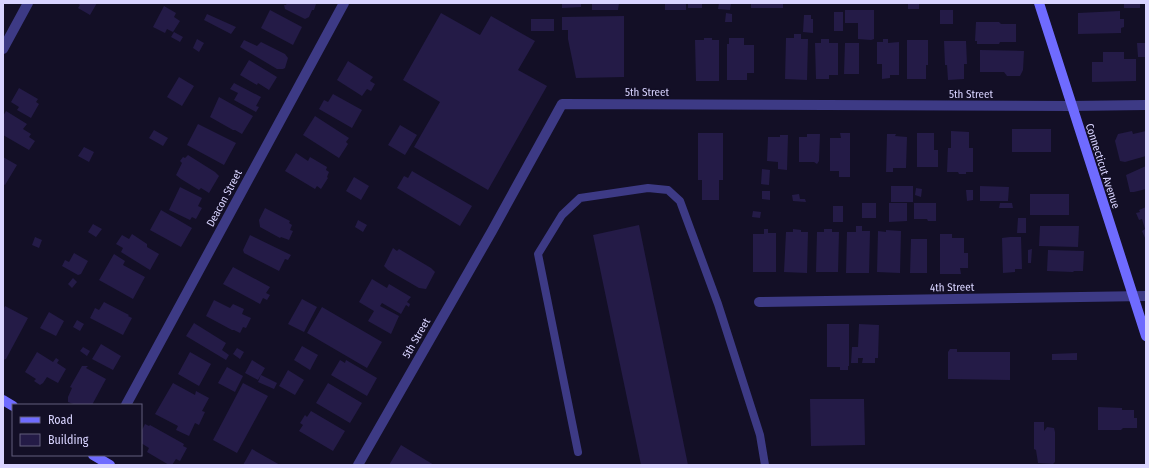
<svg xmlns="http://www.w3.org/2000/svg" width="1149" height="468" font-family="'Fira Sans Condensed',sans-serif">
	<style>
		.building { fill: #241b47 }
		.lines { fill: none; stroke-linecap: round; stroke-linejoin: round }
		.lane { stroke: #3d3a85; stroke-width: 8 }
		.street { stroke: #3d3a85; stroke-width: 10 }
		.secondary { stroke: #6f6bff; stroke-width: 10 }
		.labels { text-anchor: middle; stroke-width: 3; stroke-linejoin: round; paint-order: stroke }
		.street-label { font-size: 11px; fill: #d9d4ff; stroke: #130f26 }
	</style>
	<rect width="100%" height="100%" fill="#130f26"/>
	<path class="building" d="M77,3H97L90,15L78,8L80,5Z
		M287,3H313L316,4L314,10H312L309,17L305,19L285,9L284,5H286Z
		M562,3H581V7L562,8Z
		M592,3H619L618,10H592Z
		M665,3H686V10H665Z
		M688,3H702V8H688Z
		M719,3H731L730,10L718,9Z
		M751,3H783V8H751Z
		M908,3H919V9H908Z
		M1124,3H1140V8H1124Z
		M164,6L176,13L174,17L180,21L173,32L167,29L165,33L153,27Z
		M270,10L302,27L293,45L261,28Z
		M845,10H874V39L871,40L858,39V23H845Z
		M940,10H953V24H940Z
		M1120,11V19H1124V27L1121,28V33L1078,34V13Z
		M834,12H843V31H834Z
		M441,13L480,35L491,16L535,41L518,70L547,86L488,190L414,147L440,102L403,80Z
		M726,13L732,14V22H725Z
		M207,14L236,27L231,34L204,20Z
		M804,15H811V19H813V33L803,32Z
		M624,16V77L576,78L568,39V30H562V17Z
		M531,19H554V31H531Z
		M976,22H999L1001,24H1016V42H1000L999,44H977V41H975Z
		M174,32L183,37L180,42L171,37Z
		M794,34H801V39H808L807,80L785,79L786,38H794Z
		M704,38H712V40H719V81H696L695,40H704Z
		M729,38H744V45H754V73H747V80H727V44H729Z
		M197,39L204,43L199,52L193,48Z
		M821,39H829V43H838V75H829V79H816L815,43H821Z
		M883,39H888V43L899,42V75H890V78L882,79V64H877V42H883Z
		M244,40L257,46L261,42L285,54L288,58L285,68L283,69H277L240,47Z
		M907,40H928V65H926V79H907Z
		M944,41H966L967,64H964V79L948,80L947,65H945Z
		M845,43H859V74H844Z
		M1137,43H1146V57H1138Z
		M980,50L1024,51L1023,70L1020,76H1007L1004,72H980Z
		M1103,52H1124V59H1136V81L1092,82V62H1103Z
		M249,60L277,77L269,90L258,83L257,85L240,75Z
		M348,61L373,77L370,81L375,84L371,91L367,89L362,96L337,80Z
		M179,77L194,86L182,106L167,97Z
		M234,83L261,97L256,106L259,107L256,112L234,100L238,93L230,89Z
		M19,88L38,99L36,102L39,104L31,118L17,110L19,107L11,102Z
		M333,94L362,110L352,128L319,109L324,100L328,102Z
		M219,97L253,116L242,134L235,130H233L210,117Z
		M6,111L27,124L23,129L31,134L29,137L35,141L29,150L3,135V116Z
		M315,116L349,138L346,142L348,144L339,158L303,135Z
		M198,124L236,143L224,165L187,145Z
		M400,125L417,135L405,155L388,145Z
		M1012,129H1051V152H1012Z
		M154,130L168,138L163,146L149,138Z
		M951,131L969,132V148H973V172H966V174H959L958,172H947L948,148H951Z
		M1132,131L1133,134L1146,131V156L1125,162L1120,161L1115,141L1118,134Z
		M698,133H723V180H719V200H702V180H698Z
		M840,133H850V177H839V171H830V138H841Z
		M917,133H934V150H938V167H917Z
		M807,134H820L819,161L817,164L814,162H799V137H807Z
		M887,134H896L895,136L907,137L906,168H893V172H886Z
		M780,135H788L787,170L778,169V162L767,161L768,137H780Z
		M84,147L94,152L89,162L78,156Z
		M296,153L308,161L310,157L327,167L326,170L329,172L327,177L328,178L321,189L317,186L315,189L285,171Z
		M188,155L215,172L219,176L209,193L201,188L199,190L181,179L176,175L182,163L180,161L183,157L185,158Z
		M3,157L17,165L5,185L3,184Z
		M1146,166V189L1134,192H1130L1126,175Z
		M762,169L770,170L769,185L761,184Z
		M412,171L472,206L460,226L397,188L404,176L408,178Z
		M354,177L369,186L361,200L346,191Z
		M891,186H913V202H891Z
		M980,186L1009,187L1008,201H980Z
		M180,187L202,198L198,206L202,208L196,219L192,217L190,220L169,210Z
		M916,188L922,189L921,197L915,195Z
		M966,190H973V200L967,201Z
		M762,191H770V200L762,199Z
		M799,194L800,199H805L806,202L793,201L792,195Z
		M1030,194H1069V215H1030Z
		M862,203H876V218H862Z
		M889,203H907V221L889,222Z
		M914,203H936V221H928L927,219H914Z
		M1000,203H1012L1013,208H999Z
		M833,206H843V222H833Z
		M1146,207V238H1145L1142,231L1145,229L1142,219L1139,220L1136,213L1140,212L1139,210Z
		M265,208L290,221L289,223L292,225L290,230L293,231L289,240L281,237L280,238L260,227L259,220Z
		M161,210L192,228L181,247L150,230Z
		M753,211L761,212L760,218L752,217Z
		M1018,218H1026V233H1017Z
		M358,220L367,225L363,232L355,227Z
		M93,224L102,229L96,237L88,232Z
		M639,225L688,465H641L593,235Z
		M856,226H862V231H870L869,273H846L847,232H856Z
		M1040,226H1079L1078,247L1039,246Z
		M764,229H768V233H776V272H753V234H764Z
		M793,229L801,230V232H808L807,273L784,272L786,232H793Z
		M824,229H832V232H839L838,272H816L817,232H824Z
		M886,230L901,231L900,273L877,272L878,231L886,232Z
		M132,234L147,244V247L159,254L150,270L121,252L123,248L116,244L122,235L129,239Z
		M940,234H952V238H964V253H968V268H960L961,274H940Z
		M250,235L291,255L288,260L285,259L279,271L244,253L243,250Z
		M35,237L42,240L39,248L32,245Z
		M1010,237H1021L1022,269H1015V272L1003,273L1002,238Z
		M911,239H927V273H910Z
		M393,248L397,251L399,249L431,268L435,272L426,289L419,288L388,270L384,266Z
		M1032,249L1031,263H1028V250Z
		M1048,250L1084,251L1083,271H1074L1073,272L1047,271Z
		M74,253L88,261L81,274L78,275L62,266L65,260L69,262Z
		M114,254L125,261L123,265L145,277L133,299L99,280Z
		M233,267L270,287L266,293L270,295L267,300L263,298L260,304L223,284Z
		M73,278L77,282L72,288L68,284Z
		M372,279L387,288L389,284L411,297L407,302L410,304L409,307L406,305L401,314L382,303L380,306L399,316L391,334L368,321L374,311L359,302Z
		M302,299L317,307L304,332L288,324Z
		M214,300L230,308L233,304L244,309L242,314L251,318L246,328L243,327L240,333L234,330H232L206,316Z
		M104,302L129,315L128,316L132,318L123,335L90,318L95,308L99,310Z
		M5,306L28,318L6,359L3,360V310Z
		M322,307L382,342L367,368L307,333Z
		M49,312L64,321L56,336L40,328Z
		M77,320L84,324L80,331L73,327Z
		M194,323L226,343L222,350L229,355L226,360L186,336Z
		M827,324H849V366H848V370H840V367H827Z
		M859,324L879,325L878,358H875V363H862L863,358H858V363H851L852,347H858Z
		M101,344L121,356L113,370L92,359Z
		M302,346L318,355L310,370L294,360Z
		M83,347L90,351L87,356L80,351Z
		M237,348L244,352L240,359L233,354Z
		M950,349H957V352H1010V380L948,379V352Z
		M37,352L53,362L56,358L59,360L57,363L66,369L58,383L47,377L43,383L40,385L34,381L36,379L25,372Z
		M190,352L211,364L199,386L178,374Z
		M1077,353V360H1052V354Z
		M252,360L265,368L258,380L245,373Z
		M340,360L345,363L346,360L377,378L367,396L331,375Z
		M82,366H88L86,368L106,379L92,405H76L68,402V397L72,388L70,387Z
		M227,367L243,376L235,392L218,383Z
		M288,370L304,380L295,395L279,386Z
		M261,375L277,383L274,389L258,382Z
		M173,383L195,395L196,391L209,398L202,411L205,412L199,425L195,423L189,436L176,430L178,426L155,414Z
		M243,383L268,396L237,453L213,440Z
		M328,383L362,403L350,423L316,403Z
		M810,399H864L865,445L811,446Z
		M1098,407L1122,408V410H1134V418H1137V428H1123L1121,430H1098Z
		M311,411L345,431L333,451L299,431L303,425L300,423L305,415L307,417Z
		M1034,422H1044V431L1047,427L1054,428L1055,432V462L1053,464L1038,463L1036,450L1034,449Z
		M145,424L149,426L150,425L184,444L183,446L187,448L180,461L176,459L172,465H169L147,452L149,448L141,443V432Z
		M401,445L434,465H389Z
		M252,449L280,465H243Z"/>
	<g class="lines">
		<path class="lane" d="M578,452L538,254L562,215L580,198L648,188L668,190L680,201L718,304L760,435L765,465"/>
		<path class="street" d="M3,49L28,3
			M759,302L1146,296
			M126,405L344,3
			M358,465L492,231L562,104L1071,106L1146,105"/>
		<path class="secondary" d="M1039,3L1146,336
			M3,400L13,406
			M93,455L110,465"/>
	</g>
	<g class="labels">
		<g class="street-label">
			<text x="647" y="96">5th Street</text>
			<text x="971" y="98">5th Street</text>
			<text transform="translate(1103 166) rotate(72)" y="4">Connecticut Avenue</text>
			<text transform="translate(224 198) rotate(-62)" y="4">Deacon Street</text>
			<text transform="translate(952 287) rotate(-1)" y="4">4th Street</text>
			<text transform="translate(416 338) rotate(-60)" y="4">5th Street</text>
		</g>
	</g>
	<rect width="1149" height="468" fill="none" stroke="#d9d4ff" stroke-width="8"/>
	<rect x="12" y="404" width="130" height="52" fill="#130f26" stroke="#625e7d"/>
	<rect x="20" y="417" width="20" height="6" fill="#6f6bff" stroke="#625e7d"/>
	<text x="48" y="424" font-size="12" fill="#d9d4ff">Road</text>
	<rect x="20" y="434" width="20" height="12" fill="#241b47" stroke="#625e7d"/>
	<text x="48" y="444" font-size="12" fill="#d9d4ff">Building</text>
</svg>
